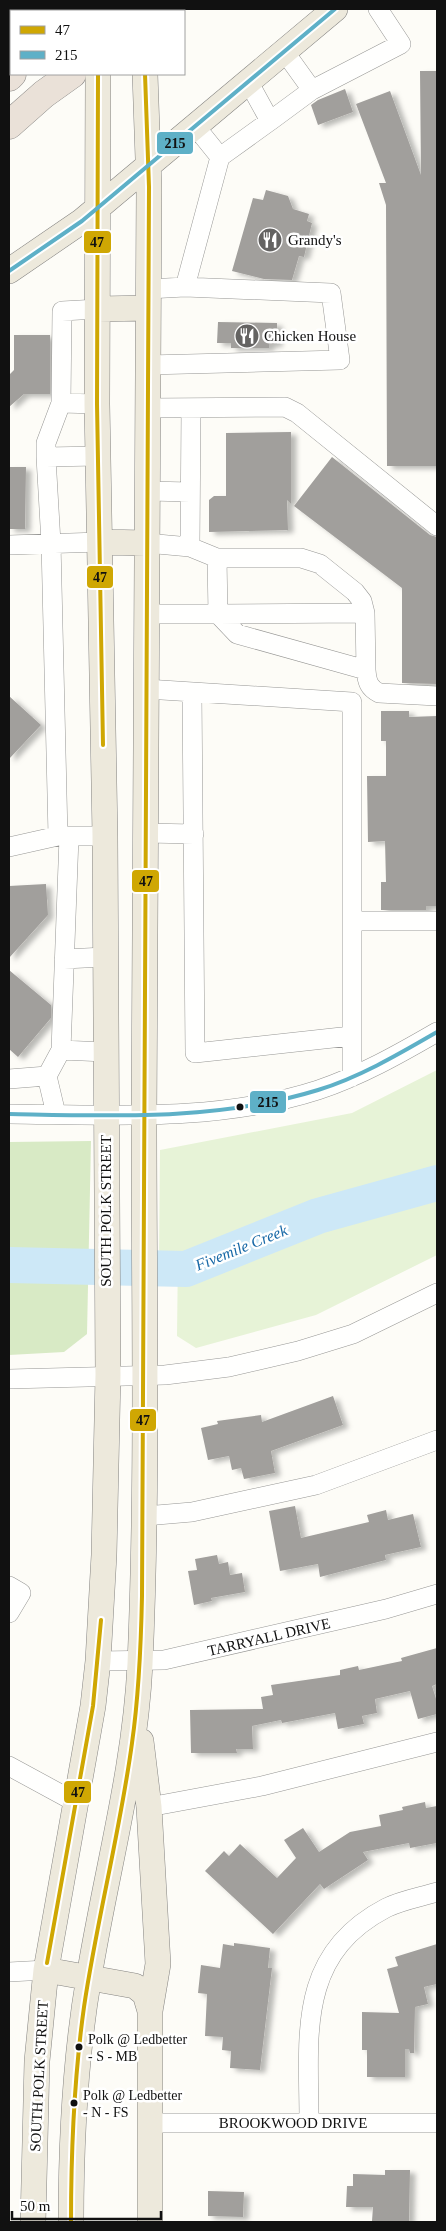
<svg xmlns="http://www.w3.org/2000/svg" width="446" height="2231" font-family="'Times New Roman',serif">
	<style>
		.green { fill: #e7f3d7 }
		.forest { fill: #d8eac5 }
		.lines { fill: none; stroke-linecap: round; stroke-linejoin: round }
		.river { stroke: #cde8f7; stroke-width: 36 }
		.building { fill: #a19f9c; filter: url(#shadow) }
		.minor-casing { stroke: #979795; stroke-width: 20 }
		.major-casing { stroke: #858482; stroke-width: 26 }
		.highway-casing { stroke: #858482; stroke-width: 29 }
		.minor { stroke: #fffffe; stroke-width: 19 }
		.major { stroke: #ede9dc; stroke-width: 25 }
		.highway { stroke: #eae1d8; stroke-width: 28 }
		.bus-1-casing { stroke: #fff; stroke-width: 8 }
		.bus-2-casing { stroke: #fff; stroke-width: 8 }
		.bus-1 { stroke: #cfa703; stroke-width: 4 }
		.bus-2 { stroke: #5eb0c7; stroke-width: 4 }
		.bus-dot { fill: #111; stroke: #fff; stroke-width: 2 }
		.labels { text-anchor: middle; stroke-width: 5; stroke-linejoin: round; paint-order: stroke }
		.bus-label { font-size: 14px; fill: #111; stroke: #fff; text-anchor: start }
		.poi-label { font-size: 15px; fill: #111; stroke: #fff; text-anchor: start }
		.street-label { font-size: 15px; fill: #111; stroke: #fff }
		.water-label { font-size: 16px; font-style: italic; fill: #1768a6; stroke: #fff }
		.line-badge { stroke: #fff; stroke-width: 2 }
		.pale-badge-label { font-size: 14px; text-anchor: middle; font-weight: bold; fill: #111 }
	</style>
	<defs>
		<filter id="shadow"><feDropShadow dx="5.5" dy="3" stdDeviation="2.5" flood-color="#0004"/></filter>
	</defs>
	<rect width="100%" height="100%" fill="#fdfcf7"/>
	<path class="green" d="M437,1070V1255L316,1315L196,1348L177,1336L178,1253L159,1260L160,1150L352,1113Z"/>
	<path class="forest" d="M91,1141L87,1334L64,1352L9,1355V1142Z"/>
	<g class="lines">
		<path class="river" d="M9,1265L186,1269L318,1216L437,1183"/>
	</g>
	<path class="building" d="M420,71H437V466H387L386,205L379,183H386L356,104L390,91L421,175Z
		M345,89L353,112L318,125L311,105L318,100Z
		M266,190L288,196L293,209L309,214L307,221L312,223L304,257L299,256L292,280L264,279L232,271L253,198L263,200Z
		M218,322L277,323V344H269V348H231V343H217Z
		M14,335H50V394H24L9,407V375L14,370Z
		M291,432V504L287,500L288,530L209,532V500L214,496H226V433Z
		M332,457L430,535L437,537V684L402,683V588L294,506Z
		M9,467H26L25,529H9Z
		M9,696L41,725L9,759Z
		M381,711H409V717L437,716V906H426V910H381V882H386L385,841L368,842L367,776H386V741H381Z
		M46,884L48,915L9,958V886Z
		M9,970L51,1005V1018L18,1057L9,1049Z
		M333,1396L343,1425L271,1451L275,1473L244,1479L241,1468L232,1470L229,1456L208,1460L201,1428L218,1424L217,1421L261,1415L262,1422Z
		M295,1506L301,1538L369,1522L367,1515L386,1510L388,1520L413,1514L421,1547L385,1555L386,1560L320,1577L318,1564L280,1571L269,1511Z
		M217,1555L219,1564L228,1562L230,1575L242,1573L245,1592L211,1598L212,1601L194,1605L188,1571L197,1570L195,1559Z
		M437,1648V1684L432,1686L437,1702V1714L418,1719L410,1691L375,1699L377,1713L362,1716L364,1724L338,1729L335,1713L282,1723L281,1720L252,1726L253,1749H236L237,1753H191L190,1710L263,1709L261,1697L273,1695L271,1685L340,1675V1670L358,1666L359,1670L402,1661L401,1658Z
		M425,1802L426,1808L437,1806V1843L410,1848L409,1843L363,1852L368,1860L324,1889L320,1884L273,1934L205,1871L224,1851L229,1856L240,1844L277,1878L296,1858L284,1840L303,1828L319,1852L350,1832L381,1826L379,1815L403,1810L402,1807Z
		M234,1943L270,1948L268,1968H272L260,2070L230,2068L231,2051L222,2050L223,2037L205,2036L207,1994L198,1993L201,1965L220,1968L223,1944L234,1946Z
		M437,1944V1984L424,1987L428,2004L415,2007L414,2053H410L409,2049H405V2077H367V2050H362V2012L399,2013L387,1969L398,1966L395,1957Z
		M385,2170H410L409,2222L372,2221L373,2207H346L347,2186H353V2174L385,2175Z
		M208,2191L244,2192L243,2217L208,2216Z"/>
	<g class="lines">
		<defs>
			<path id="minor" d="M312,90L401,44L378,9
				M270,121L312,90L284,51
				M220,157L270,121L248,81
				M148,289L185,287L220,157L195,126
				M148,365L340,360L331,293L185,287
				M97,404L61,403L62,311L98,309
				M148,408L285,407L297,413L437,526
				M46,457L98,456
				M148,491L190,492
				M146,543L190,547L191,408
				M9,545L100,542
				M190,547L217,558L218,614L365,613
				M217,558H301L320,564L355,592L362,601L365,613L366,670
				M146,614H218L237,634L366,670C367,682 369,688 379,693L437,696
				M146,689L352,702V1077
				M192,693L195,1053L351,1036
				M146,833L194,834
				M58,836L51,543L46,457V443L61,403
				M9,847L58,836H105
				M352,921H437
				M64,959L105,957
				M61,1050L105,1052
				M47,1076L56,1114
				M9,1079L47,1076L61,1050L69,837
				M9,1114C111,1115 219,1122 318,1090C360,1076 399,1054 437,1032
				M9,1379L165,1375L229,1367L298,1351L353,1334L437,1293
				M145,1516L192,1512L316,1485L437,1440
				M9,1586L21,1593L9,1613
				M98,1661L164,1660L386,1609L437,1594
				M9,1766L77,1803
				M149,1807L262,1786L437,1742
				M9,1972L46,1970
				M309,2122C309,2036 296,1955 386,1908C402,1900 421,1897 437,1892
				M149,2123H437"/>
			<path id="major" d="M143,9V11
				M9,271L82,221L335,9
				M98,309L148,308
				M100,542L146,543
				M141,1741L149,1807L158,1964L150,2011V2222
				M46,1970L135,1986L145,1994L150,2011
				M33,2222L37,2061L46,1970L93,1706L98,1661L104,1555L108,1375L105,836L97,404L98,74
				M71,2222C71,2140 75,2058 89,1977C106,1872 135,1770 140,1664C148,1483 144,1302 144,1120C145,809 147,498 149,187L145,74"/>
			<path id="highway" d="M27,11L30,9
				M93,11L96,9
				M160,11L163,9
				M9,27L11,25
				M9,77L12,74
				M9,125L44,94L72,74"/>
		</defs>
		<use href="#minor" class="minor-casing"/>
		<use href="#major" class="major-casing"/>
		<use href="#highway" class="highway-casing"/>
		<use href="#minor" class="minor"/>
		<use href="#major" class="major"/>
		<use href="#highway" class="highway"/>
		<defs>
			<path id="bus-1" d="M98,74L97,404L103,745
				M47,1963L93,1706L101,1620
				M71,2222C71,2150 74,2078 84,2007C97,1919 120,1832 132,1743C139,1694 141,1645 142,1596L149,187L145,74"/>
			<path id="bus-2" d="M9,271L82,221L335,9
				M9,1114C112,1116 218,1121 318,1090C360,1077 399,1054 437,1032"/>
		</defs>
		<use href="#bus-1" class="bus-1-casing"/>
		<use href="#bus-2" class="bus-2-casing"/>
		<use href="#bus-1" class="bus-1"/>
		<use href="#bus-2" class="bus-2"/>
	</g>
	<defs>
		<symbol id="restaurant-disc" viewBox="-11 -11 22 22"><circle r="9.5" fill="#646362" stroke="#fff"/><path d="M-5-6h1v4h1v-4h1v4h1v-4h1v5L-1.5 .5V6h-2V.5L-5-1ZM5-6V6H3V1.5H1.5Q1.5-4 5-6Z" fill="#fff"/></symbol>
	</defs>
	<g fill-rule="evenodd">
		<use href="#restaurant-disc" x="256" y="226" width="28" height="28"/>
		<use href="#restaurant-disc" x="233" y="322" width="28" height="28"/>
	</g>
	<g class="bus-dot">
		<circle cx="240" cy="1107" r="4.5"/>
		<circle cx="79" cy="2047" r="4.5"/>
		<circle cx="74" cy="2103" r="4.5"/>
	</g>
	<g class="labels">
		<g class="bus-label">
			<text x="88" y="2044">Polk @ Ledbetter<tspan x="88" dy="17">- S - MB</tspan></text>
			<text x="83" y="2100">Polk @ Ledbetter<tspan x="83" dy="17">- N - FS</tspan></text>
		</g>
		<g class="poi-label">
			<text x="288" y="245">Grandy's</text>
			<text x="264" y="341">Chicken House</text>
		</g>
		<g class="street-label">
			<text transform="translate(106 1211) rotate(-90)" y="5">SOUTH POLK STREET</text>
			<text transform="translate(269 1637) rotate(-13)" y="5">TARRYALL DRIVE</text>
			<text transform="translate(39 2076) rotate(-87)" y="5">SOUTH POLK STREET</text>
			<text x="293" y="2128">BROOKWOOD DRIVE</text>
		</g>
		<g class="water-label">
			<text transform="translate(241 1247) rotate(-22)" y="6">Fivemile Creek</text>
		</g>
	</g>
	<g class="line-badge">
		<rect x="156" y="131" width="38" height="24" rx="5" fill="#5eb0c7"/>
		<rect x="83" y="230" width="29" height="24" rx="5" fill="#cfa703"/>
		<rect x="86" y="565" width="28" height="24" rx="5" fill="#cfa703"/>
		<rect x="131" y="869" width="29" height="24" rx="5" fill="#cfa703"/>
		<rect x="249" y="1090" width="38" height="24" rx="5" fill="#5eb0c7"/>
		<rect x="129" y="1408" width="28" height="24" rx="5" fill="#cfa703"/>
		<rect x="63" y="1780" width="29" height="24" rx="5" fill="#cfa703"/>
	</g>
	<g class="pale-badge-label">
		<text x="175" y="148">215</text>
		<text x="97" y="247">47</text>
		<text x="100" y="582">47</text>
		<text x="146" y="886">47</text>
		<text x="268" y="1107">215</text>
		<text x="143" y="1425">47</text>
		<text x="78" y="1797">47</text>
	</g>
	<rect width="446" height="2231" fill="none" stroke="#111111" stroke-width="20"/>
	<rect x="10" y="10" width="175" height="65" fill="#ffffff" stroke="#a0a0a0"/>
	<rect x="20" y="26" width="25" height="8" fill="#cfa703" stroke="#a0a0a0"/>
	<text x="55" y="35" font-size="15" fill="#111111">47</text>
	<rect x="20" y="51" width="25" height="8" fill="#5eb0c7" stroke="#a0a0a0"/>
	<text x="55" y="60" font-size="15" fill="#111111">215</text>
	<path d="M12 2211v8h149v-8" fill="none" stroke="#111111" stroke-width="2.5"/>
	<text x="20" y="2211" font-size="15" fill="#111111" stroke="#ffffff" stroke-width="4" paint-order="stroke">50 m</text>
</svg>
